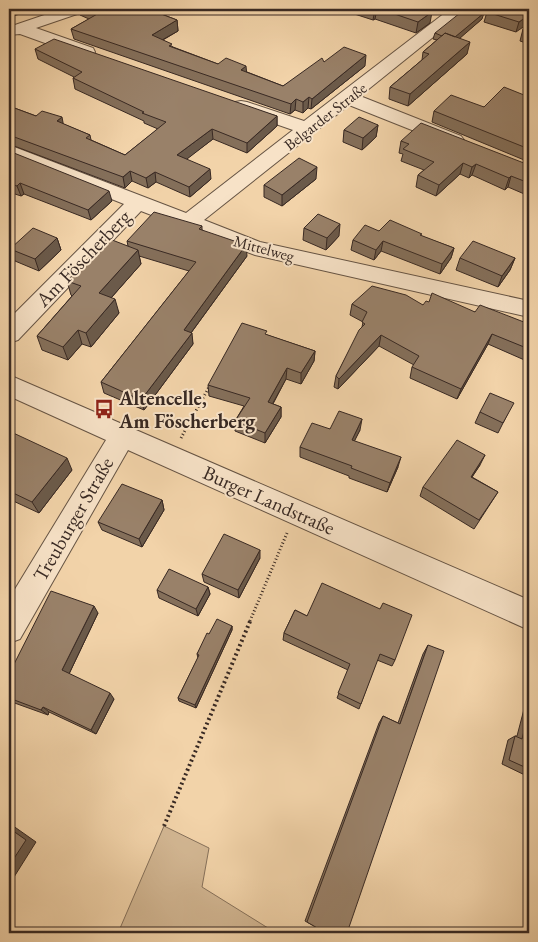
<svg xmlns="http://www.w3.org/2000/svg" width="538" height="942" font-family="'EB Garamond',serif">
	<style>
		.green { fill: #d2b692; stroke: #85705a }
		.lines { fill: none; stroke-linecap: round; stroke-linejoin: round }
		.minor-casing { stroke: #665444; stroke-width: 2 }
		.path-far1 { stroke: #382923; stroke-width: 3; stroke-dasharray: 1 2.5; stroke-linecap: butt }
		.path { stroke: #382923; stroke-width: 4; stroke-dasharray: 2 3; stroke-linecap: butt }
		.minor { fill: #f7e2c7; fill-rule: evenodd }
		.wall { fill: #846f5a; stroke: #382923 }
		.shaded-wall { fill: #6b5a4a; stroke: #382923 }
		.building { fill: #998169; stroke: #382923 }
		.labels { text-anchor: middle; stroke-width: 4; stroke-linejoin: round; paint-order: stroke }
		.far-street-label { font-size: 16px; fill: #382923; stroke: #f7e2c7 }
		.street-label { font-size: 20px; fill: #382923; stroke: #f7e2c7 }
		.poi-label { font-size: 20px; font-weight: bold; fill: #382923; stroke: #f7e2c7; text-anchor: start }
	</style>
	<rect width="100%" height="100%" fill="#f2d3a9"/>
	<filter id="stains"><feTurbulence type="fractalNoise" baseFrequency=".004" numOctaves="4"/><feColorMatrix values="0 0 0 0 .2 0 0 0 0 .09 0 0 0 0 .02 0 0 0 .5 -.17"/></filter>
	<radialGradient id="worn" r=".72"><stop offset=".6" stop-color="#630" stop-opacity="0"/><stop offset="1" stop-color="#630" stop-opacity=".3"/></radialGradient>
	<path class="green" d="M164,826L209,848L202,887L276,933H118Z"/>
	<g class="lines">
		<defs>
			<path id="minor" d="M62,9H85L83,12L36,28L93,48L95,52L93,56H81L20,34L9,35V27Z
				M450,9H468L360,96L461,136L464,140L461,144L454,146L447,144L349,105L204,220L260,242L529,301V317L255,255L141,211L18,340L9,343V319L124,204L9,158V145L186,213L293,130L235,110L232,106L235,102L241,101L247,102L304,121Z
				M9,375L529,600V630L128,450L20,639L9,643V599L106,440L9,396Z"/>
		</defs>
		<use href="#minor" class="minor-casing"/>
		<path class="path-far1" d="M181,438L209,387
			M250,621L287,533"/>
		<path class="path" d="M164,826L251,619"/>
		<use href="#minor" class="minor"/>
	</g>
	<path class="wall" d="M79,9H169L156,12L177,20L178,31L163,40L173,47L218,64L247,72L283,86L324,62L365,66L311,109L308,108L303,113L295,110L290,114L74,39L71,29L89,19L80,15Z
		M311,9H325L320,12Z
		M339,9H424L430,23L416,33L375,19L373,20Z
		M432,9H447L443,12Z
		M529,9L516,32L484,22L487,12Z
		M482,19L459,38L467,54L408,106L389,99L390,87L422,60L423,52L437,40L433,39L435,33Z
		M529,23V44L520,41L523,29Z
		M35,49L277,116V126L247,153L213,139L186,159L211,179L190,197L156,182L148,188L132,181L125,188L9,144V106L36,116L63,124L90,135L91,140L125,155L158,129L144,123V121L75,89L73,78L74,77L38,59Z
		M529,97V162L432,122L434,111L484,107Z
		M378,125L376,137L362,150L343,142L344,130Z
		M401,141L529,165V196L508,187L505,190L472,175L469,178L460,174L436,196L416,187L418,175L424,170L401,161L403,154L399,153Z
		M9,151L112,201L91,220L24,194L21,196L9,192Z
		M316,179L282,206L264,197V185Z
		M202,226V230L247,256L191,333L193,344L144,410L104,393L101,382L189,271L139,256L141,264L111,298L119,313L91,347L82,344L68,360L42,350L37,336L72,296L71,295L67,281L128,246L127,241Z
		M304,228L339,236L326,250L303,240Z
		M379,231L421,236L454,248L451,258L440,274L381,251L374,260L351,250L353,240Z
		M57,238L61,250L39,271L15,261L10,249Z
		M460,258H515L510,270L498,287L456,270Z
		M352,304L423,305L475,312L529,324V362L488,344L457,399L410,378L412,367L414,365L379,346L338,389L334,387L336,376L362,327L363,322L350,315Z
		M267,335L315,351L314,361L301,384L286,379L273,404L281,407V417L265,443L235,431V421L244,406L209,396L208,385Z
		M480,412L508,413L498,433L475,423Z
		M330,429L360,430L354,441L398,467L387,492L349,478V476L300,457V447Z
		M9,431L72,470L39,513L9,499Z
		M480,465L472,477L498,492L474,529L420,496L423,487Z
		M162,500L164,510L142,547L102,530L98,522Z
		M260,558L239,598L204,582L202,574Z
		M208,587L210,594L198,616L159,598L157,590Z
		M295,610L395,660L392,666L377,660L359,709L337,698L348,670L283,640L284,633Z
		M98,613L69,674L114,699L96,734L49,712L48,715L9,701V674Z
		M232,626V630L196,708L179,701L178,698L198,658L197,654L209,634Z
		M428,645L326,933L305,921L379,723L383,716L398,723L423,654Z
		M529,690V777L502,764L508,740L515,736H517Z"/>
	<path class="shaded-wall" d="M9,9H38L9,17Z
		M140,9H169L141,16Z
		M320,9H325L320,12Z
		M375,9H377L375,19L373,20Z
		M432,12L430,23L416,33L418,22Z
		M484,13L482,19L451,46L452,39Z
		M529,15V23L516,32L519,22Z
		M177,20L178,31L153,45L152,35Z
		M470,42L467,54L408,106L410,94Z
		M366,55L365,66L311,109L312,99Z
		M246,66L247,76L241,70Z
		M309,97L308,108L303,113V102Z
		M296,99L295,110L290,114L291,104Z
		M277,116V126L247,153V143Z
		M62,117L64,128L57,121Z
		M378,125L376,137L362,150L363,138Z
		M212,129L213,139L178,166L177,155Z
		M463,163L460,174L436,196L439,185Z
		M476,164L472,175L469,178L472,167Z
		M317,167L316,179L282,206V195Z
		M210,169L211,179L190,197L189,187Z
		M130,171L132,181L125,188L123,177Z
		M155,172L156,182L148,188L146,178Z
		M511,176L508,187L505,190L509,178Z
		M20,183L24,194L21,196L17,186Z
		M109,191L112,201L91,220L88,210Z
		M340,224L339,236L326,250L327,238Z
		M57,238L61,250L39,271L35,259Z
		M383,241L381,251L374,260L376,250Z
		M246,245L247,256L185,341L184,330Z
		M454,248L451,258L440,274L442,264Z
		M138,250L141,264L103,307L99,293Z
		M515,258L510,270L498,287L502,276Z
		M115,299L119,313L91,347L86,333Z
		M78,330L82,344L68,360L63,347Z
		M192,333L193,344L144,410L141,400Z
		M492,334L488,344L457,399L461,389Z
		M381,335L379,346L338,389L339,379Z
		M315,351L314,361L301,384V373Z
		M287,368L286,379L268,412V402Z
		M281,407V417L265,443V433Z
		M362,419L360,430L350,450L352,440Z
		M485,455L480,465L466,486L471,477Z
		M401,457L398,467L387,492L390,483Z
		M67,458L72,470L39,513L32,502Z
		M162,500L164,510L142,547L139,539Z
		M260,550V558L239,598L238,590Z
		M208,587L210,594L198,616L196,609Z
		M94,606L98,613L68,676L62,670Z
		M232,626V630L196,708L195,705Z
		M110,693L114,699L96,734L91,730Z
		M43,707L49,712L48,715L41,710Z
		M9,823L36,842L9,885Z"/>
	<path class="building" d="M88,9H148L177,20L152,35L172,44L169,46L218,64L226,58L246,66L241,70L283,86L322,58L324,62L344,47L366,55L312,99L309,97L303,102L296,99L291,104L71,29L99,13Z
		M380,9H424L432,12L418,22Z
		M465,9H471L484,13L455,37L445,33L442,36L435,33Z
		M490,9H529V15L519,22L487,12Z
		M529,23V31L523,29Z
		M445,33L470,42L410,94L390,87L429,54L423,52Z
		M54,39L277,116L247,143L212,129L177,155L210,169L189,187L155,172L146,178L130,171L123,177L9,135V106L36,116L42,111L62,117L57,121L90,135L86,138L125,155L166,122L142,113L144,112L73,78L82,72L35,49Z
		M504,87L529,97V117L527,119L529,120V149L434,111L451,95L484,107Z
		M359,117L378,125L363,138L344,130Z
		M421,123L529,165V183L511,176L509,178L476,164L472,167L463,163L439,185L418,175L434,162L403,149L409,144L401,141Z
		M9,151L109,191L88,210L20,183L17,186L9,183Z
		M299,158L317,167L282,195L264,185Z
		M154,212L202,226L199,229L246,245L184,330L192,333L141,400L101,382L196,262L127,241Z
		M318,214L340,224L327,238L304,228Z
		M390,220L422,234L420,235L454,248L442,264L383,241L376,250L353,240L365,225L379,231Z
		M33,228L57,238L35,259L10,249Z
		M107,238L138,250L99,293L115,299L86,333L78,330L63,347L37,336L81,286L67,281Z
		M473,241L515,258L502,276L460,258Z
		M372,286L406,295L423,305L426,301L429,302L432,293L475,312L480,305L529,324V349L492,334L461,389L412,367L419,356L381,335L339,379L336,376L359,330L365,324L362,322L367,312L352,304Z
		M242,323L267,331L265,334L315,351L301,373L287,368L268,402L281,407L265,433L235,421L250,398L208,385Z
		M490,393L514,403L503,423L480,412Z
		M339,411L362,419L352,440L401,457L390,483L351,468L352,466L300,447L312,423L330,429Z
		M9,431L67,458L32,502L9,491V478L13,473L9,471Z
		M457,440L485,455L471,477L498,492L479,520L423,487Z
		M122,484L162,500L139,539L98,522Z
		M224,534L260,550L238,590L202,574Z
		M169,569L208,587L196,609L157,590Z
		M322,583L380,609L383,603L412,615L395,660L380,654L361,704L338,693L350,664L284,633L295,610L307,616Z
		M51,591L94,606L62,670L110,693L91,730L43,707L41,710L9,698V674Z
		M217,619L232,626L195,705L178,698L199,655L197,654L207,633L209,634Z
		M428,645L444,651L347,933H326L307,922L383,716L400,724Z
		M529,711V769L509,760L515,736L522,739Z
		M9,828L26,840L9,866Z"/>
	<defs>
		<symbol id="bus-bare" viewBox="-9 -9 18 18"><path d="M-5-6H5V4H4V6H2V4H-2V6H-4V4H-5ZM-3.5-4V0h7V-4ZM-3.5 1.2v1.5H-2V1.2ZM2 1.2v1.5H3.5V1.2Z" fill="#8f2418" stroke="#f7e2c7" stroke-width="2.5" paint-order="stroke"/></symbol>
	</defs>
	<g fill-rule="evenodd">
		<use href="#bus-bare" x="90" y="395" width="28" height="28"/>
	</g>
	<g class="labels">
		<g class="far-street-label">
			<text transform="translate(325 116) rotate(-38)" y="6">Belgarder Straße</text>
			<text transform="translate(264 248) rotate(15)" y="6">Mittelweg</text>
		</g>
		<g class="street-label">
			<text transform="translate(83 258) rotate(-46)" y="7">Am Föscherberg</text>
			<text transform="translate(269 500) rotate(24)" y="7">Burger Landstraße</text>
			<text transform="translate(73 519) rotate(-60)" y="7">Treuburger Straße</text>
		</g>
		<g class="poi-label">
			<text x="119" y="405">Altencelle,<tspan x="119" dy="23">Am Föscherberg</tspan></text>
		</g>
	</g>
	<rect width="538" height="942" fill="none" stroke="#f2d3a9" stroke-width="30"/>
	<rect x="10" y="10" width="518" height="922" fill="none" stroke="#382923" stroke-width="2.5"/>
	<rect x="15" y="15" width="508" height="912" fill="none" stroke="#382923"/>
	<rect width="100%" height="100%" filter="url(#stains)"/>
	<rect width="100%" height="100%" fill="url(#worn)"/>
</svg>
